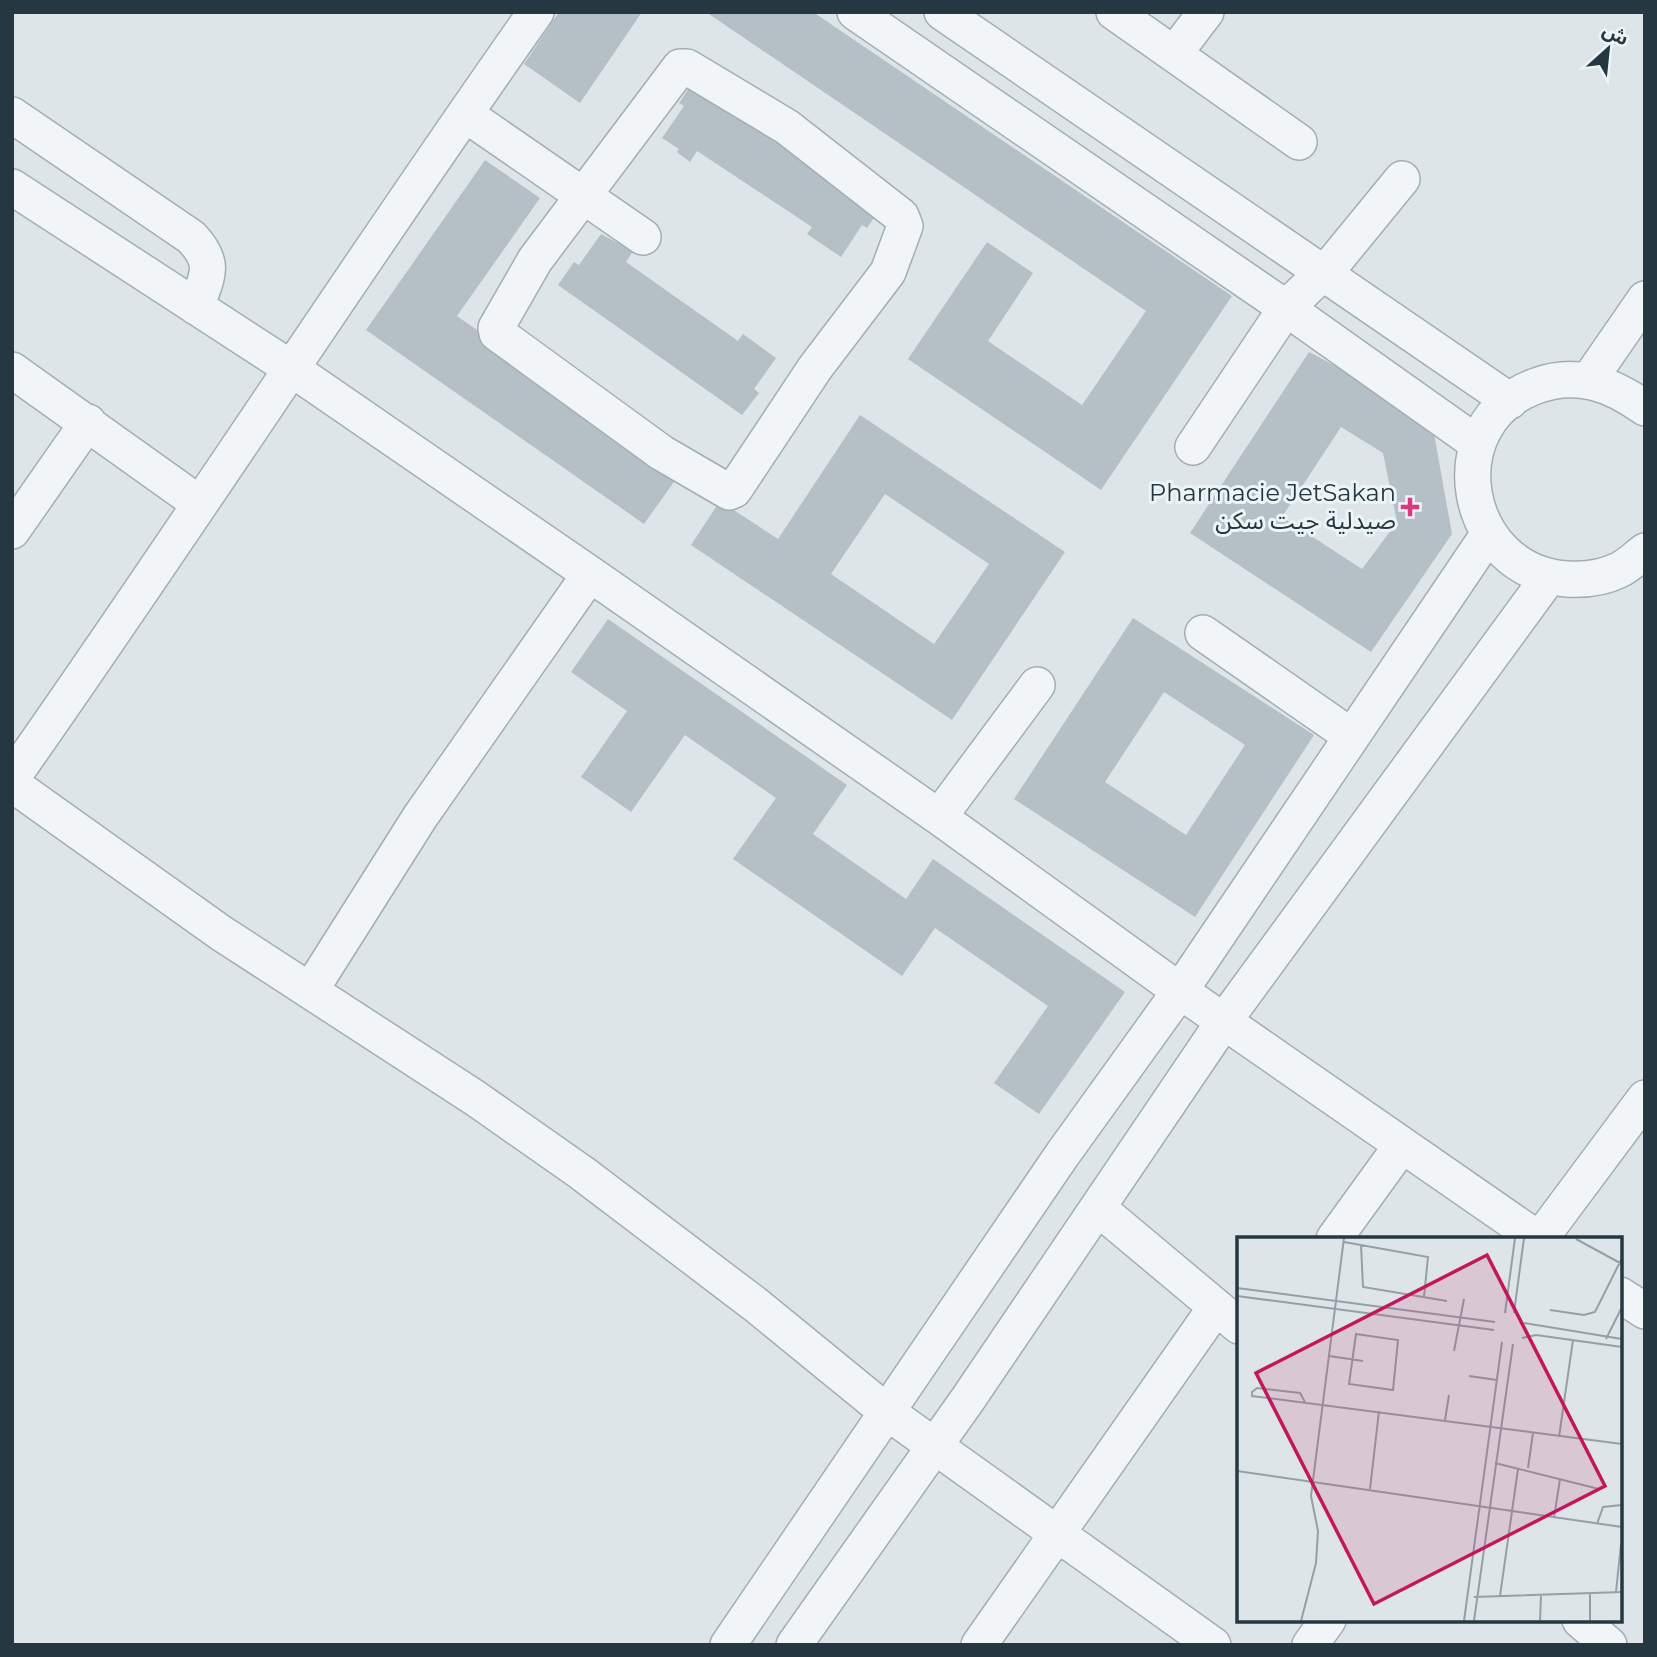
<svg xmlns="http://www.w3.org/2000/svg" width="1657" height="1657" font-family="Montserrat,'Noto Sans Arabic',sans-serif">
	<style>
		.building { fill: #b4c0c6; fill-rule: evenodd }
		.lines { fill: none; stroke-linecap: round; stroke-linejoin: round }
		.minor-casing { stroke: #a3aeb3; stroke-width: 38 }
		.minor { stroke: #f1f5f7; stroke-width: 35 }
		.poi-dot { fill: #db367f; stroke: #edf4f6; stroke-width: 2.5 }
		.labels { text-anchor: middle; stroke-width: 6; stroke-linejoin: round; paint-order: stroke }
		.poi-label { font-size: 24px; fill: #253841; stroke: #edf4f6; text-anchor: end }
		.inset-road { fill: none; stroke: #94a0a6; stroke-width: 2 }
		.view { fill: #c2185b; fill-opacity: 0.15; stroke: #c2185b; stroke-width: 3.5 }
		.inset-edge { fill: none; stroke: #253841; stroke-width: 3.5 }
	</style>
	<rect width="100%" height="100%" fill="#dee5e9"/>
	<path class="building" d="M559,12H642L580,103L524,64Z
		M706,12H813L1232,296L1101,490L908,359L987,242L1033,273L988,341L1082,405L1146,311Z
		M695,79L883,205L867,228L862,225L841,257L807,234L812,227L697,151L690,162L677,152L679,149L662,138L684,106L679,103Z
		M485,160L540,198L457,316L681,472L644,524L366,330Z
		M601,234L633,251L626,262L738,341L743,334L776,358L754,389L759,393L742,415L558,285L574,262L579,265Z
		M1309,352L1431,417L1452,534L1371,652L1190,533ZM1341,427L1383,453L1397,522L1362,569L1282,517Z
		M860,415L1065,552L952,720L691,545L720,501L778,539ZM885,494L989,564L934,644L831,574Z
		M1133,618L1314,735L1195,917L1014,799ZM1164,692L1245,745L1186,835L1105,782Z
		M608,619L847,785L813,834L906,899L933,859L1125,992L1039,1114L994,1083L1048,1006L935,928L902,976L733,859L776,798L685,735L631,812L581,777L627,711L571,672Z"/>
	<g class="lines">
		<defs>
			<path id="minor" d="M855,12L1286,308L1478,444
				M942,12L1510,401
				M1114,12L1299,142
				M1174,54L1206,12
				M680,67H687L787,127L901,216L905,226L888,272L815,368L734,490L729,492L662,453L497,333L496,328L535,260Z
				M465,114L643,237
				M12,115L191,237C217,264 207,276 196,307
				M12,187L292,369L590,574L939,817L1180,991L1538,1239
				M12,370L200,504
				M1589,380L1645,299
				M1645,408C1611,384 1577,371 1536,386C1435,423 1462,572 1567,579C1584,580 1603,578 1619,570C1628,566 1637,557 1645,551
				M1193,447L1286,308L1334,262L1402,179
				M12,531L88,422
				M1203,633L1351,736
				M12,778C190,525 357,265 536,12
				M12,784L221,933L475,1098L582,1173L756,1305L887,1412L1213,1645
				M939,817L1037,685
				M310,991L420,817L590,574
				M1098,1208L1239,1326
				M1334,1239L1402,1145
				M1540,1239L1645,1098
				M1620,1295L1645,1311
				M1580,1620L1609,1645
				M728,1645L1062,1155L1180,991L1488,535
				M794,1645L968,1399L1224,1021L1548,578
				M979,1645L1216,1307
				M1310,1645L1328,1620"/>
		</defs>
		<use href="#minor" class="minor-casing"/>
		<use href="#minor" class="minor"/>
	</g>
	<path class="poi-dot" d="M1406.5 496.5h7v7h7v7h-7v7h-7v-7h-7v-7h7z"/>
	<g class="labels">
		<g class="poi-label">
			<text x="1396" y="501">Pharmacie JetSakan<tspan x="1396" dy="28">صيدلية جيت سكن</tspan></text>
		</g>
	</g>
	<g transform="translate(1237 1237)">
		<rect width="385" height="385" fill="#dee5e9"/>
		<path class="inset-road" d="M339,2L385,27M107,5L191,20L187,60M124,8L126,50L210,64M0,51L258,85M0,59L257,93M313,73L347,78L358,75L385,21M268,76L278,1M277,76L287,1M287,86L385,102M119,97L161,103L156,153L112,147ZM285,101L299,98L385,110M369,102L385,70M217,114L227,62M92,119L126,124M232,139L260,143M68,165L63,156L20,151L15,155V159L385,207M208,183L212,158M322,200L336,103M258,226L362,252M291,231L296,196M0,234L385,290M133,252L142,174M317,281L323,242M360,287L366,270L385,268M379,355L384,307M353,356V384M263,359L281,232M237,360L385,355M64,384L79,326L81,294L74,259L107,1M227,384L265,105M237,384L276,107M303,384L304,358"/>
		<path class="view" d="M250,18L368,249L137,367L19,136Z"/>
		<rect width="385" height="385" class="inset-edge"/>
	</g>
	<rect width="1657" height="1657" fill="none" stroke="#253841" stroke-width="28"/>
	<g transform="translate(1608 49) rotate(27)" stroke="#edf4f6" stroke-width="5" paint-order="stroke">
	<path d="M0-5L12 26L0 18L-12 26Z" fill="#253841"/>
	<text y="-10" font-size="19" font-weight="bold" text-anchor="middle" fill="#253841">ش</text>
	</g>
</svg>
